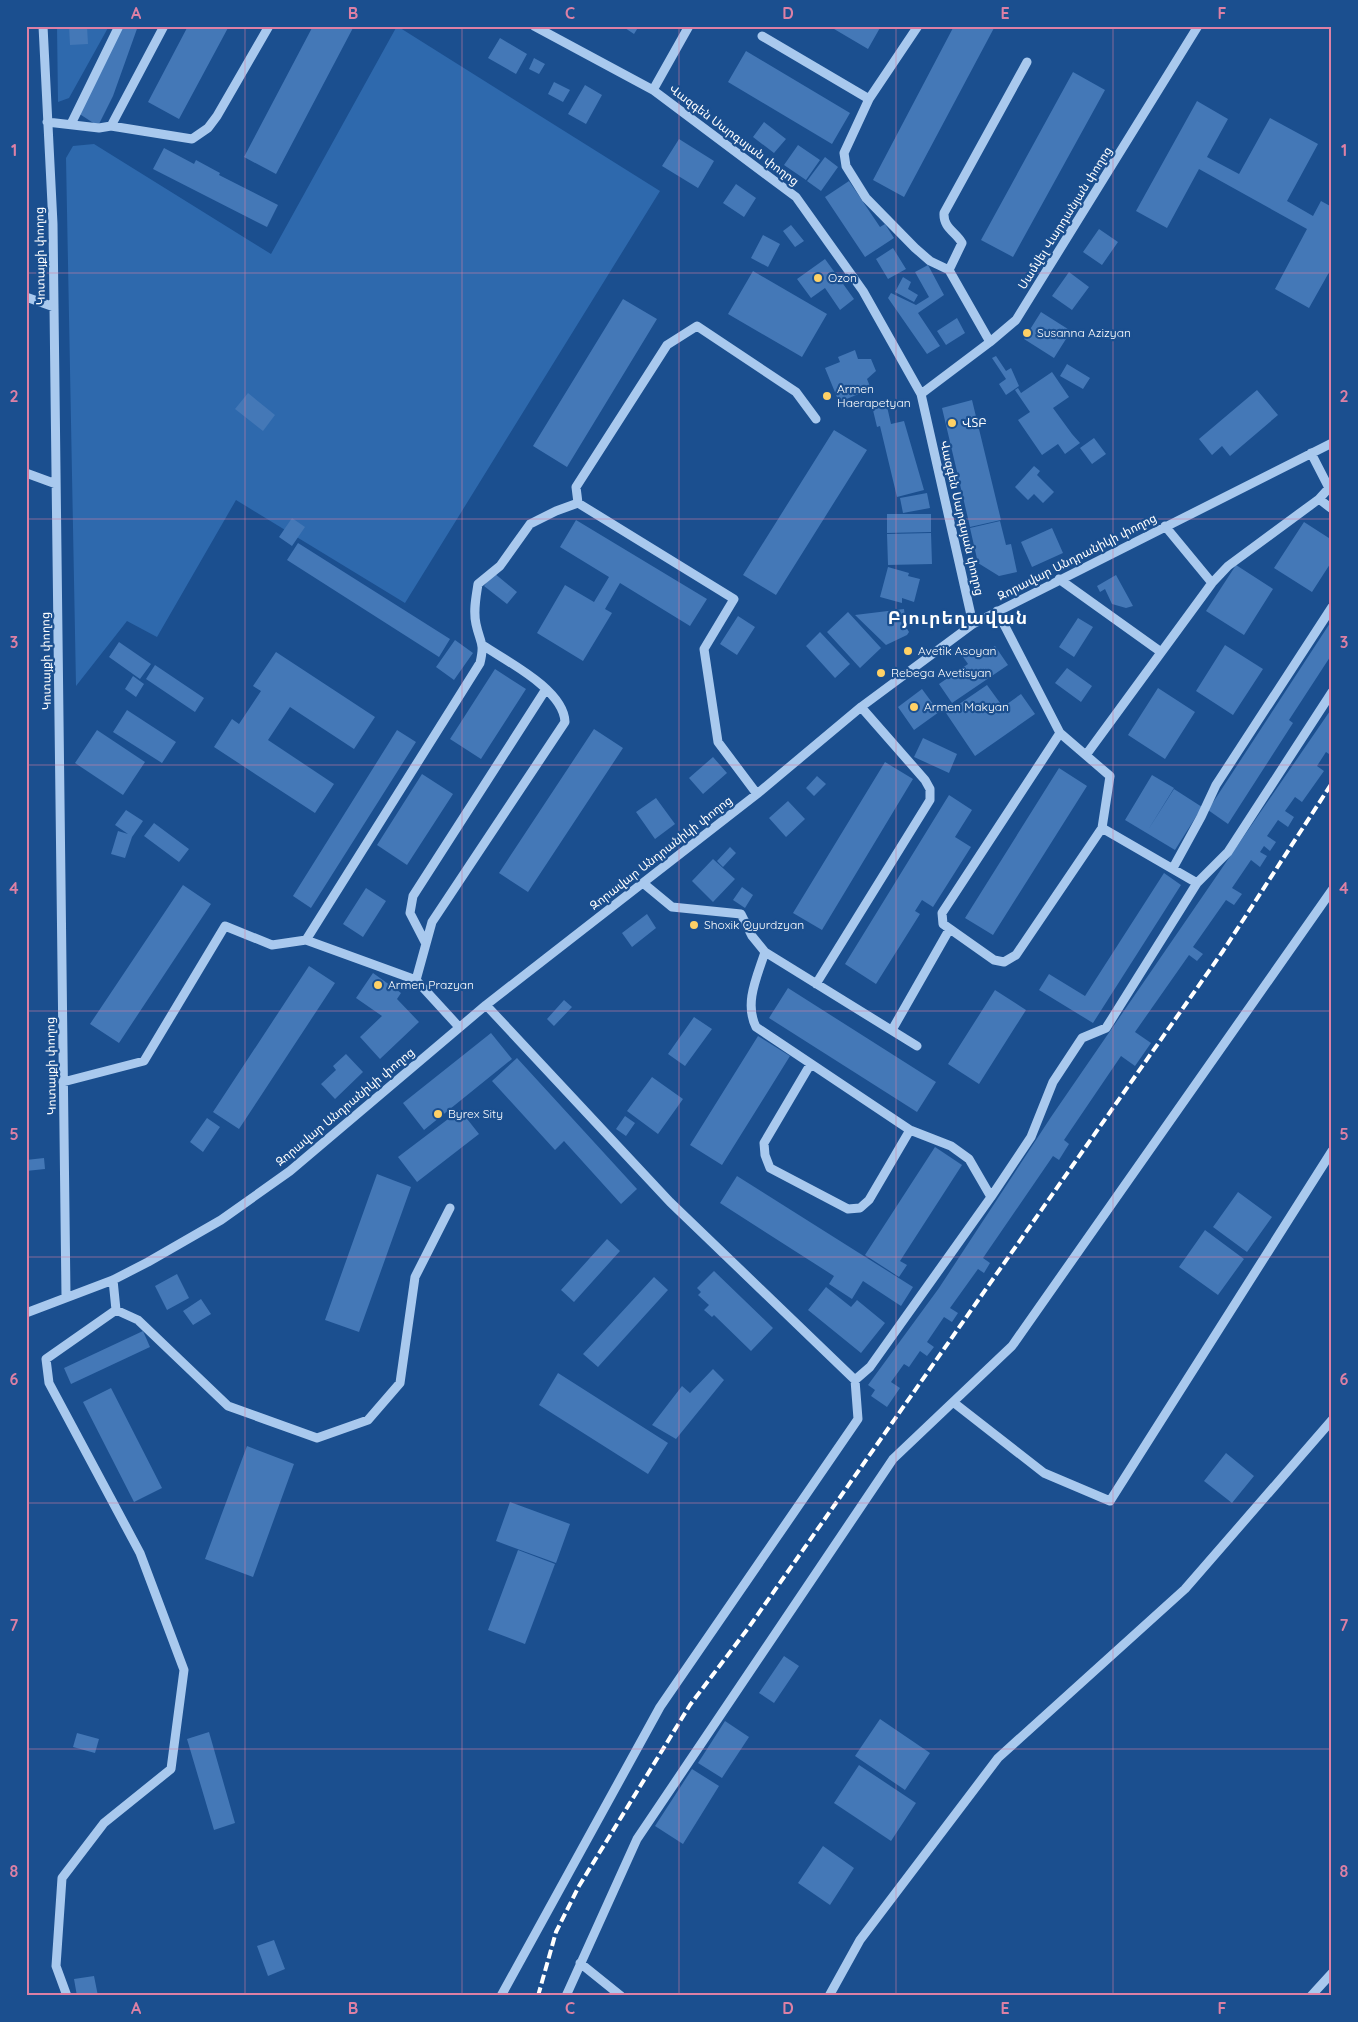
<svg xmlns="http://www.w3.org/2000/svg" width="1358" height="2022" font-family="Quicksand,'Noto Sans Armenian',sans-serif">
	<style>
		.green { fill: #2e69ad }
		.building { fill: #4478b7 }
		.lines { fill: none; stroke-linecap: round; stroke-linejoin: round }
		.minor { stroke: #a9c9ee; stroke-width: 9 }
		.rail { stroke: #fff; stroke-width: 4; stroke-dasharray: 9 4; stroke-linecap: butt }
		.grid { fill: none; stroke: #dd80a5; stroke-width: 1; stroke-opacity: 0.55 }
		.poi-dot { fill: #ffd166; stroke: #1b4f8f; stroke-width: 2 }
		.labels { text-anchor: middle; stroke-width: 4.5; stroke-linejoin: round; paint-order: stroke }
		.street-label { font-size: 12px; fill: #fff; stroke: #1b4f8f }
		.poi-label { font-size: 12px; fill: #fff; stroke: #1b4f8f; text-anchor: start }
		.district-label { font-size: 18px; font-weight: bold; letter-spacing: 1px; fill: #fff; stroke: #1b4f8f }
		.neatline { fill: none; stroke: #dd80a5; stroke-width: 2 }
		.grid-label { font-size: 16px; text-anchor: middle; font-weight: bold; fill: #dd80a5 }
	</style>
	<rect width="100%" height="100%" fill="#1b4f8f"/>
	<path class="green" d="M57,26H109L69,98L58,102Z
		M397,26L660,191L405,603L236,500L157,637L127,621L76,686L66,158L73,146L94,144L271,254Z"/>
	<path class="building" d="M69,26H87L88,44L70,45Z
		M123,26H138L113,96L98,126L75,111Z
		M188,26H229L179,119L148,102Z
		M313,26H354L276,174L244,157Z
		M622,26H639L634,34Z
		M829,26H881L868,49Z
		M954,26L994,28L904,197L873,180Z
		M500,38L527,54L516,74L488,58Z
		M746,51L850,113L832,144L728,82Z
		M534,58L545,64L539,74L529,69Z
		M1073,72L1105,90L1013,257L981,240Z
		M554,82L570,90L563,102L548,94Z
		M585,85L602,95L586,124L568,114Z
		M1197,101L1228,119L1207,157L1239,174L1270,118L1318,144L1287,201L1313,216L1321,201L1332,207V267L1309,308L1275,289L1307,229L1199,169L1167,228L1136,211Z
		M764,122L786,139L774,153L753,137Z
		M679,139L714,161L698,188L662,166Z
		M798,145L820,160L806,180L784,165Z
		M164,148L194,164L196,160L220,173L219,175L278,205L267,227L153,169Z
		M825,157L838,167L821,191L807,181Z
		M849,181L880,227L885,224L894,238L865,257L825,197Z
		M736,184L756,198L744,217L723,203Z
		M791,225L804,241L795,247L783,231Z
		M1099,229L1118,242L1102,265L1083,252Z
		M763,235L780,244L768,267L751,258Z
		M893,248L906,269L888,279L876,259Z
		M825,259L854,299L840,310L825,288L811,298L797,279Z
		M928,265L944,295L918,313L940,346L927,354L888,298L891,293L916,305L929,297L915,272Z
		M753,271L827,314L802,357L728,314Z
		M1069,272L1089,287L1072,310L1052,296Z
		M903,277L911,282L908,289L918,295L914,302L895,292Z
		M623,299L657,319L567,467L533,446Z
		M1041,312L1071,331L1054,358L1024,339Z
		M957,318L965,333L946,345L937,331Z
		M855,350L858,359H871L876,371L867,379L871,389L839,402L825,368L840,362L838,357Z
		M996,356L1006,371L1011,368L1019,386L1006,395L999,384L1006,379L992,358Z
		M1067,364L1090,378L1083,389L1060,376Z
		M1052,372L1069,397L1053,408L1072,434L1080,443L1065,454L1058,444L1042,455L1018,420L1030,412L1015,390L1018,388L1021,393Z
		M1257,390L1278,415L1230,456L1222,446L1212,455L1199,439Z
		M248,393L275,415L263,431L235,409Z
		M972,400L1001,520L970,527L942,408Z
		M886,402L891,424L904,421L924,490L897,497L880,426L877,427L872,406Z
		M834,430L867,450L776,595L743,575Z
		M1094,438L1106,454L1092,464L1080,448Z
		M1034,466L1040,471L1037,475L1054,492L1043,503L1034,494L1028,500L1015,487Z
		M927,493L930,508L903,513L900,498Z
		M887,514H931V532L887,533Z
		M292,518L305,527L292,546L279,537Z
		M576,520L707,599L690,626L620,583L605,609L612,613L583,661L537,633L565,585L594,602L609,577L560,547Z
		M1000,521L1006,545L1011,544L1017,572L999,576L978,563L970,528Z
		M1304,522L1332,540V561L1312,592L1274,568Z
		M1052,528L1063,553L1032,567L1021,542Z
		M931,533L932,564L888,565L887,534Z
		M298,543L450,639L439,657L287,560Z
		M1236,565L1273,589L1244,635L1206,611Z
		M888,567L909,573L908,576L920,579L914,602L902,598V603L880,597Z
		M494,573L517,592L507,604L484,586Z
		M1116,575L1133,606L1126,608L1112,604L1105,589L1100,592L1097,586Z
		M904,609L906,627L909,632L907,635L886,645L855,615Z
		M848,612L881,648L860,668L827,632Z
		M738,616L755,627L737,655L720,644Z
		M1078,618L1093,627L1074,657L1059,647Z
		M1332,620V654L1289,720L1293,723L1228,824L1208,810Z
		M820,632L850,664L835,678L806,646Z
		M455,640L473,653L454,680L436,667Z
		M119,642L151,664L140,679L109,657Z
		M1225,645L1263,669L1233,715L1196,691Z
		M995,646L1008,665L952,703L939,684L968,664L961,654L969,648L976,659Z
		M276,652L375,717L354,749L290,707L268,740L334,784L315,813L214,747L232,719L239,724L261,691L253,686Z
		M155,665L204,698L195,712L146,679Z
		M1067,668L1092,686L1081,702L1055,683Z
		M495,669L526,689L481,759L450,739Z
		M133,676L144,684L136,697L125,689Z
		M987,685L1003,707L1021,694L1035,714L975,756L946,713Z
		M1158,688L1195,712L1165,759L1128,735Z
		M922,689L939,712L914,730L898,707Z
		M1332,708V756L1326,752L1317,766L1324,771L1302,802L1295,797L1285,811L1294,817L1288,827L1278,820L1267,836L1276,842L1270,851L1264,846L1260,852L1267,856L1260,867L1251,860L1232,888L1242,894L1234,905L1226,900L1193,947L1203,954L1197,961L1189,955L1135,1032L1151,1043L1135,1066L1121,1056L1064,1140L1069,1144L1059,1160L1053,1156L983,1258L990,1263L984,1273L978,1269L950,1308L958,1313L952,1322L944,1317L927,1342L934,1347L927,1356L920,1351L909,1367L904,1364L891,1382L900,1388L887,1407L871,1396L875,1390L868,1385L939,1288L1051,1117Z
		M127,710L176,742L162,763L113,732Z
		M594,729L623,748L528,892L499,873Z
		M97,730L145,762L123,795L75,763Z
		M397,730L416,742L311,908L293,896Z
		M923,738L957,754L949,773L914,757Z
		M713,757L727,773L703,794L689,778Z
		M885,762L913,779L822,930L793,913Z
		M1059,768L1087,786L993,935L965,918Z
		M422,774L453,794L407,865L377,845Z
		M1152,775L1174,788L1148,830L1174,789L1202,807L1175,850L1125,820Z
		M817,776L826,784L814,796L806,788Z
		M949,795L972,810L955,837L971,847L933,907L922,900L915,911L920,914L876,984L845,964Z
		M656,798L675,824L655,839L636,812Z
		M788,801L805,819L786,837L769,818Z
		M126,810L143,821L132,837L125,858L111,854L118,831L128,834L115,825Z
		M154,823L189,849L179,862L144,836Z
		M730,847L736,853L723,867L717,861Z
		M713,859L735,879L713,902L692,881Z
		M1164,873L1181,885L1093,1023L1039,990L1049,974L1085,996Z
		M183,885L211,904L119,1043L90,1024Z
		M742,887L753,895L745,908L733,900Z
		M366,888L386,901L363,937L343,924Z
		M647,914L656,928L632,947L622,933Z
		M309,966L335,983L239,1129L213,1112Z
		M373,973L401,993L397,999L419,1022L380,1059L360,1037L382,1016L356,998Z
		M788,988L936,1082L917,1112L769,1018Z
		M995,990L1026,1010L979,1084L948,1064Z
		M564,1000L572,1007L554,1026L547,1019Z
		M694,1017L712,1029L685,1066L668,1054Z
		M491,1033L512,1059L424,1130L403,1103Z
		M758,1036L790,1056L722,1165L690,1145Z
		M346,1054L363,1072L335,1099L321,1084L336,1070L333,1066Z
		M517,1058L637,1189L621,1204L564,1141L555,1150L492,1081Z
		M652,1077L683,1099L658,1134L627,1111Z
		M460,1110L479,1134L417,1182L398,1157Z
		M625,1116L635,1123L626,1136L616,1129Z
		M207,1118L220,1127L203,1152L190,1142Z
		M935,1147L962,1165L900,1261L907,1265L899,1277L865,1255Z
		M44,1158L45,1169L26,1171V1160Z
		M377,1174L411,1187L359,1332L325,1320Z
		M737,1176L913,1287L901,1306L863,1281L852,1299L829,1284L834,1276L720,1203Z
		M1238,1192L1272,1217L1247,1252L1213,1227Z
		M1205,1230L1244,1259L1218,1295L1179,1267Z
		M607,1239L620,1251L574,1302L561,1290Z
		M714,1271L773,1328L751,1351L714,1315L712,1317L704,1310L709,1305L698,1295L701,1292L697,1288Z
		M177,1274L189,1298L167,1310L155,1286Z
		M654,1277L668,1290L598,1367L583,1354Z
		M826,1287L851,1307L857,1300L885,1323L861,1353L808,1310Z
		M201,1299L211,1314L193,1325L183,1311Z
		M143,1331L150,1347L71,1384L64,1368Z
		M713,1369L724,1380L676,1439L652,1425L682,1386L690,1393Z
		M558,1373L668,1443L648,1474L539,1405Z
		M111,1388L162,1488L134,1502L83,1402Z
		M247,1446L294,1464L253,1577L205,1559Z
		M1226,1453L1254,1476L1232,1503L1204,1481Z
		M510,1502L570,1524L556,1563L496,1541Z
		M518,1550L555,1564L525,1644L488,1630Z
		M784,1656L799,1666L774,1703L759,1693Z
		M880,1719L930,1753L905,1790L855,1756Z
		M725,1721L749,1737L722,1778L698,1763Z
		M209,1732L235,1823L214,1830L187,1739Z
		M77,1733L99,1739L95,1753L73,1747Z
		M859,1765L916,1803L891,1841L834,1803Z
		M692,1769L719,1786L683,1844L655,1826Z
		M823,1846L854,1868L830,1905L798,1883Z
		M274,1940L285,1969L268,1976L257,1946Z
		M94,1976L98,1996H77L74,1979Z"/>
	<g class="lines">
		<path class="minor" d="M43,26L53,224L66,1296
			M534,26L653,90L796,197L863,291L921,394L973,624
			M918,26L869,99L844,153L846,166L866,198L915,248L930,261L949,270
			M762,36L869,99
			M653,90L689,26
			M47,122L99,128L111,126L192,139L208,128L217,116L269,26
			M71,124L119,26
			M111,126L164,26
			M26,297L54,307
			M990,342L949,270L962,243C956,232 943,228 944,213L1027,62
			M921,394L990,342L1016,320L1198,26
			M26,473L56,484
			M1319,499L1332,509
			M1165,526L1212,583
			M1059,579L1161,652
			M997,611L1060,733L1110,776L1102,828L1197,883
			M1060,733L942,913L943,924L994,960L1004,962L1016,955L1102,828
			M1086,755L1212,583L1228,566L1319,499L1329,488L1311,453
			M757,794L718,742L704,649L734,599L578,503L576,487L667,345L697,326L796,392L816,419
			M1173,868L1201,817L1216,785L1332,607
			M643,883L672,907L741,914L752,936L765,952L917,1046
			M306,940L480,663C485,642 480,643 476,624C473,611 476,597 478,584L500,566L530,524L556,511L578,503
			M426,944L410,913L413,896L546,689
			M765,952C757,977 744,1003 756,1027L910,1130L951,1146L969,1159L991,1197
			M816,984L930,800V789L925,780L861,707
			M486,1005L670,1202L855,1380L858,1419L660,1707L501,1996
			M459,1027L416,980L432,922L565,722C564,690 508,662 484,646
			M892,1030L949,930
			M810,1065L764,1143L765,1155L770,1168L848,1209L860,1208L869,1200L910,1130
			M63,1082L144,1061L225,926L272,945L306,940L416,980
			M116,1310L138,1320L228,1406L317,1438L368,1420L400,1383L415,1277L450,1208
			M26,1313L113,1280L148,1262L221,1220L290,1171L486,1005L757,794L861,707L973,624L1332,443
			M855,1380L870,1367L991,1197L1031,1137L1053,1082L1082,1038L1106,1028L1197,883L1228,852L1332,692
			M953,1402L1044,1473L1110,1501L1332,1151
			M580,1963L621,1996
			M67,1996L56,1966L62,1878L104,1823L171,1769L184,1670L140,1553L49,1383L46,1359L116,1310L113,1280
			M566,1996L637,1839L893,1459L1012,1346L1332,890
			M829,1996L860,1940L998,1758L1185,1589L1332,1420
			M1311,1996L1332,1973"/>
		<path class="rail" d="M538,1996L556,1932L579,1886L690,1705L749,1627L1223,951L1332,783"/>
	</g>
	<path class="grid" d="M245,26V1996M462,26V1996M679,26V1996M896,26V1996M1113,26V1996M26,273H1332M26,519H1332M26,765H1332M26,1011H1332M26,1257H1332M26,1503H1332M26,1749H1332"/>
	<g class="poi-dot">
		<circle cx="818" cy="278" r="5"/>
		<circle cx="1027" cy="333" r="5"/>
		<circle cx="827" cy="396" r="5"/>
		<circle cx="952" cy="423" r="5"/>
		<circle cx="908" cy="651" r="5"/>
		<circle cx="881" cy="673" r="5"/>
		<circle cx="914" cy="707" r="5"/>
		<circle cx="694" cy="925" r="5"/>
		<circle cx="378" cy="985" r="5"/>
		<circle cx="438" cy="1114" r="5"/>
	</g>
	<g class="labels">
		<g class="street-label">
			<text transform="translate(734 135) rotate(37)" y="4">Վազգեն Սարգսյան փողոց</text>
			<text transform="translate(1065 218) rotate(-58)" y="4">Սամվել Վարդանյան փողոց</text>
			<text transform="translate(40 256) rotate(-91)" y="4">Կոտայքի փողոց</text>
			<text transform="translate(962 518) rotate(77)" y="4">Վազգեն Սարգսյան փողոց</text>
			<text transform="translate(1077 557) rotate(-27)" y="4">Զորավար Անդրանիկի փողոց</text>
			<text transform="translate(46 661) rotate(-91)" y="4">Կոտայքի փողոց</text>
			<text transform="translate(661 853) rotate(-38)" y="4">Զորավար Անդրանիկի փողոց</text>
			<text transform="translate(51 1066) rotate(-91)" y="4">Կոտայքի փողոց</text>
			<text transform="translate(345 1107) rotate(-40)" y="4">Զորավար Անդրանիկի փողոց</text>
		</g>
		<g class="poi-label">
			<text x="828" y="282">Ozon</text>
			<text x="1037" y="337">Susanna Azizyan</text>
			<text x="837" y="393">Armen<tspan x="837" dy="14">Haerapetyan</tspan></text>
			<text x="962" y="427">ՎՏԲ</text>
			<text x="918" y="655">Avetik Asoyan</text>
			<text x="891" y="677">Rebega Avetisyan</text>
			<text x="924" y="711">Armen Makyan</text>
			<text x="704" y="929">Shoxik Qyurdzyan</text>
			<text x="388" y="989">Armen Prazyan</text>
			<text x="448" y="1118">Byrex Sity</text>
		</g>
		<g class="district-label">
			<text x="958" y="624">Բյուրեղավան</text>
		</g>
	</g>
	<rect width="1358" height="2022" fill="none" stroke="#1b4f8f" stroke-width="55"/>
	<rect x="28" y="28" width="1302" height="1966" class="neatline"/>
	<g class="grid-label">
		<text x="136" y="19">A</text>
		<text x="353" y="19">B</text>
		<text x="570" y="19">C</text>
		<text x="788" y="19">D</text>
		<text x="1005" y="19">E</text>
		<text x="1222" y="19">F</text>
		<text x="14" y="156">1</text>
		<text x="1344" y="156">1</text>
		<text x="14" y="402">2</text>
		<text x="1344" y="402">2</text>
		<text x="14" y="648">3</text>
		<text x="1344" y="648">3</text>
		<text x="14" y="894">4</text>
		<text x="1344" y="894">4</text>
		<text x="14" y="1140">5</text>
		<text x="1344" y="1140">5</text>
		<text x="14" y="1385">6</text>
		<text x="1344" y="1385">6</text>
		<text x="14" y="1631">7</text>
		<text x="1344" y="1631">7</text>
		<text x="14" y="1877">8</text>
		<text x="1344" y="1877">8</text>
		<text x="136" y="2014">A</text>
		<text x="353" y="2014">B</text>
		<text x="570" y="2014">C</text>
		<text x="788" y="2014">D</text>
		<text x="1005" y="2014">E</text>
		<text x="1222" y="2014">F</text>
	</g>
</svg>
